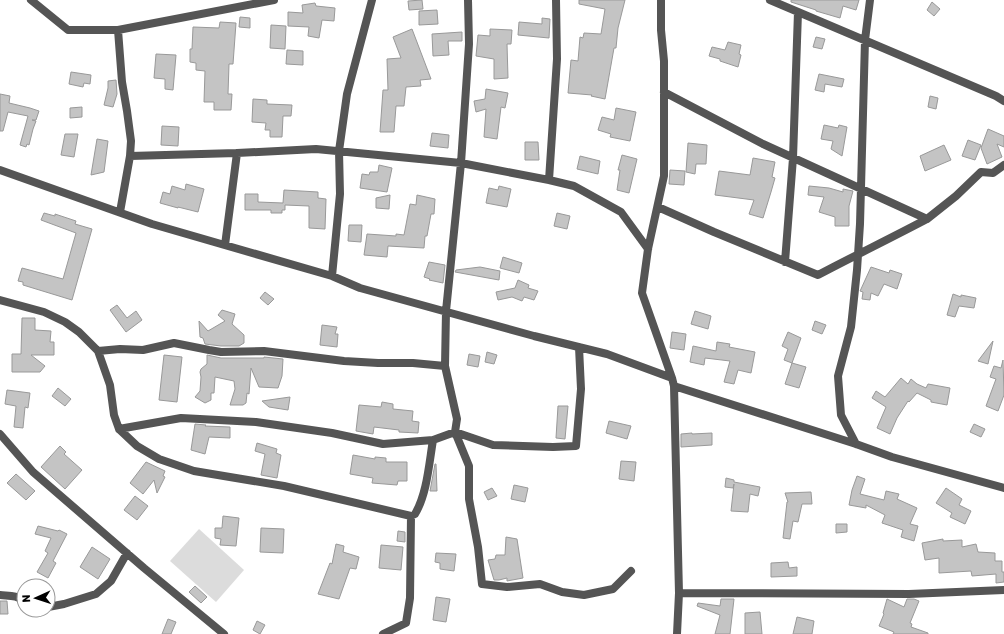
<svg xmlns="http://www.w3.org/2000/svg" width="1004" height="634" font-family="Rubik,sans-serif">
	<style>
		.green { fill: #dcdcdc }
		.building { fill: #c4c4c4; stroke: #999 }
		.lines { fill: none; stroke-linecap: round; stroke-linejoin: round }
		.minor { stroke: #555; stroke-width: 8 }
	</style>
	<rect width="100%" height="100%" fill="#fff"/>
	<path class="green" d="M199,529L244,570L216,602L170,561Z"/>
	<path class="building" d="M422,0L423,9L409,10L408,1Z
		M579,0H625L618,28L616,48H614L605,99L591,96L592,95L568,93L571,60L578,61L580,37L583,38L584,33L601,34L605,9L579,4Z
		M791,0H859L856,10L843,6L840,18L816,11V10L791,2Z
		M932,2L940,9L934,16L927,10Z
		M315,3L316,6L335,8L334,21L322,20L319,38L308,36L309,27L288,26V12L303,13L302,5Z
		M437,10L438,24L419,25V11Z
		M240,17L250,18V28L239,27Z
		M542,18L550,19L549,38L518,35L519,22L542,24Z
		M220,22L236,23L233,64H229L228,94H232L231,110H214V102H204L205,71L196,70V63L190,62V49H192L193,27L219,28Z
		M271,25L286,26L285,49L270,48Z
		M412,29L431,79L420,80L421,86L406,87L404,106H396L394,132H380L383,90H388L387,59L401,58L393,37Z
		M490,29L512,30L511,44H507L508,78L494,79V59L476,56L478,35L490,36Z
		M462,32V41H448L449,55L433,56L432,34Z
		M816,37L825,39L822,49L813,47Z
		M728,42L741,45L739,54L741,55L738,67L720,61V59L709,56L712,47L725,50Z
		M287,50L303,51V65L286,64Z
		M156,54L176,55L173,90L165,89V79L154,78Z
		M71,72L91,75L90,84L84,83L83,87L69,84Z
		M819,74L844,79L842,87L825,84L824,92L815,90Z
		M116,80L117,94L113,107L104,105L108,88V81Z
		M486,89L508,93L505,108L501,107L497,139L484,137L486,109L476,112L474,101L485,99Z
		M0,94L10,96L9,103L30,108L39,111L36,120H32L36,121L33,129L29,145L27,144L26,147L20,145L28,116L8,112L3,131H0Z
		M930,96L938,98L936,109L928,107Z
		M253,99L267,100V104L292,105L291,116H283L282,137H270V130H265L266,123L252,122Z
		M82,107V117L70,118V108Z
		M616,108L636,112L630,141L610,137L611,134L598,130L602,117L614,120Z
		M824,125L838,128L839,125L847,127L842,156L831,149L833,141L821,139Z
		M162,126L179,127L178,146L161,145Z
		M988,129L1004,136V147L997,144L1002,157L987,164L981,148Z
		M432,133L449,135L448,148L430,146Z
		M65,134H78L74,157L61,155Z
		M97,139L108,141L104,172L91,175Z
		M968,140L981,145L975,160L962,156Z
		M525,142H538L539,160H525Z
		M688,143L707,145L706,164H696L695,174L686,172Z
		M944,145L951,160L925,171L920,156Z
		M622,155L637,159L629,193L617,190L620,170H618Z
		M580,156L600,161L598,174L577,169Z
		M753,158L775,162L772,177L775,178L771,192L763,218L749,214L754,200L715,195L719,171L750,175Z
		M379,165L392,168L387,192L360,188L362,174L369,175L370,172H378Z
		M670,170L685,171L684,185L669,184Z
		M186,184L204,189L198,212L178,207V208L160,203L163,192L170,194L172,186L185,190Z
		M499,186L511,189L507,207L486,203L489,188L498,190Z
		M809,186L829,188L843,192V189L853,191L849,206V226H835V217L819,212L824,197L808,195Z
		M284,190L318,192V198L326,199L325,229L309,228V206L285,205V210H282V213H271V210H245V194H258V202L283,203Z
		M390,195L389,209L376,208V198Z
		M417,195L435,199L434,214H431L427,236H425L424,248L388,246L387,257L364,255L367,234L396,236V234L404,235L410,204L416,205Z
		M44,213L55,216V214L76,221L75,224L92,229L72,300L23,285V282L18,281L22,268L63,279L76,233L41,220Z
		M557,213L570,216L567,229L554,226Z
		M349,225H362L361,242L348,241Z
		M503,257L522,263L519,273L500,268Z
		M429,262L445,265L443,283L429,280L430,279L424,277Z
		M480,267L500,271L499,280L455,272L456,270Z
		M871,267L889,273L890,270L902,274L897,289L884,284L878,296L871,293L870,300L862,299L863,292L860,291L861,289Z
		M518,280L529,285L528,288L538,291L534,300L524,297L522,301L512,297L498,300L496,292L515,288Z
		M265,292L274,299L268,305L260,298Z
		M953,294L961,297V295L976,298L974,308L959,306L955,317L947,315Z
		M117,305L127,318L136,311L142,320L126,332L110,310Z
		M222,310L235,314L232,324L244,335V343L239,346H221L205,344L203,338L200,337L199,321L208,331L225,321L218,315Z
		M695,311L711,316L708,329L691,324Z
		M22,318H35V330L51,331L50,342H54V355H31L45,366L40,372H12V354H21Z
		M815,321L826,325L822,334L812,330Z
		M322,325L337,327L335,334H338L337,347L320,345Z
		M672,332L686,334L684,350L670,348Z
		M788,332L801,338L792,363L784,360L788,349L782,346Z
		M993,341L988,364L978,361Z
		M717,342L730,344L729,347L755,352L751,373L738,370L734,384L724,382L730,361L705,358L704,365L690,362L693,346L716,351Z
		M487,352L497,355L494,364L485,362Z
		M469,354L480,356L478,367L467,365Z
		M164,355L182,357L177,402L159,400Z
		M207,355L221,358H264V357L283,359L282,376L278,388L259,387L251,368L249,394L247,393L246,403L243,405H230L235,389L234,381L215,377L214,393H211V400L205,403L195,397L200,391L201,377L200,372L201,369L207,364Z
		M1003,360L1004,395L998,411L986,406L996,379L990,377L994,366L1001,368Z
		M792,363L806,367L799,388L785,384Z
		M901,378L908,384L911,379L917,384L926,388L928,384L950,388L947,405L931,402V400L917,393L909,402L908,401L897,418L890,434L877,428L886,407L872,398L876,391L885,397Z
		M58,388L71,399L65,406L52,396Z
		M7,390L30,393L28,408L25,407L23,428L14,427L16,406L5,404Z
		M290,397L288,410L269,407L262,401Z
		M382,402L393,404V409L413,411L412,421L419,422L418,433L399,432V430L374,427L373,434L356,431L359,405L381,407Z
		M558,406H568L565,439L556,438Z
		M609,421L631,426L627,439L606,433Z
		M195,424L206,425L205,426L230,427V438L209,437L205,454L191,450Z
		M974,424L985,429L981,437L970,432Z
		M692,433V434L712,433V445L681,447V434Z
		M257,443L277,449L276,453L281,455L277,478L261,475L265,454L255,451Z
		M60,446L66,452L64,454L82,470L65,489L41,467Z
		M353,455L375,459V457L386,458V462H407V481H398L397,485L372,483L373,478L350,474Z
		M621,461L636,462L634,481L619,479Z
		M146,462L165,471L163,476L165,477L157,493L154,480L143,494L130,483Z
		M435,464H436L437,491H430Z
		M16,474L35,491L26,500L7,483Z
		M857,476L865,479L860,494L884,500L886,491L899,494L897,499L917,508L910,524L918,526L914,541L901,537L903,530L882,523L885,515L866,505V508L849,505L852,490Z
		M726,478L734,480V482L760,487L758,496L750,494L748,512L731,511L734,484L733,488L725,487Z
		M514,485L528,488L525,502L511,499Z
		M492,488L497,496L488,500L484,492Z
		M946,488L962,499L959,505L971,511L965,524L950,517L952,513L936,503Z
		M811,492L812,504H802L798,522L793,521L790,539L783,538L787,502H788L785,493Z
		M135,496L148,506L137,520L124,510Z
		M223,516L239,518L236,546L220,545L221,539L215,538V528H222Z
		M836,524H847V532L836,533Z
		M38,526L58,531L59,530L67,534L53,561L56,563L48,578L37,572L48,553L45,551L51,538L35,534Z
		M261,528L284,529L283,553L260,552Z
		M398,531L405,532V542L397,541Z
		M506,537L517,539L523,578L507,581V578L499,580H494L488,560L495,559L496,555H505Z
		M943,539V541L962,540V547L976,544L978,552L995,553V561H1002V572H1004V582L996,583V574L972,576L971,571L939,573V558L925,560L922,543Z
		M336,544L344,546L343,552L359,557L356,569L350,568L339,599L318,594L330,563L332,564Z
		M381,545L403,547L401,570L379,568Z
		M92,547L110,559L98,579L80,567Z
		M436,553L456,554L454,571L440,569V563L435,562Z
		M788,562L789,568L797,567V576L771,577V563Z
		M195,586L207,597L201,603L189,592Z
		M436,597L450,599L446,622L433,620Z
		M721,599H734L730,634H715L720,615L697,606L698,603L720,606Z
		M887,599L904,607L907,599H914L919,601L910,623L912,624L911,627L928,633V634H893L894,632L879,626L884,614L883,613Z
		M0,601H7L8,614H0Z
		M760,612L762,634H745V613Z
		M797,617L814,621L812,634H793Z
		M168,619L176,622L171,634H162Z
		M257,621L265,625L260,634L253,630Z"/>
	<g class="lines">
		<path class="minor" d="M31,0L68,30H118L274,0
			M661,0V30L664,61V176L648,249L642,293L672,378
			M770,0L996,96L1004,101
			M118,30L122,82L127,111L131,141L130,156L120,212
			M664,92L763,144L927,219L956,196L981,172L993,173L1004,165
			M130,156L237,153L316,149L461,163L549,180L574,186L621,212L648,249
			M0,170L152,224L332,276L360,288L534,336L607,354L672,378L674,386L856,444L892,457L1004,488
			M549,180L557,59L556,0
			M658,207L714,232L818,275C854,256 891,238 927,219
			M225,245L237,153
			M785,262L793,158L798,12
			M332,276L340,194L339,151L347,94L372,0
			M0,300L44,312L65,322L79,332L98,351L110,385L114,415L119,429L137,446L159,459L194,471L284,486L411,516L415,514C427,494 429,464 433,440L455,432L457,419L445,366L446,311L461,163L469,44L468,0
			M579,347L581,389L576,446L553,447L493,445L455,432L469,466V499L478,547L482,584L507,587L540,584L562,592L584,595L613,589L631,571
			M98,351L120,349L143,350L174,343L209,350L221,352L264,351L344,361L378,363H413L445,366
			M674,386L679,593L677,634
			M119,429L181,418L256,422L332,433L383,444L433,440
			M0,434L33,472L144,568L224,634
			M856,444L841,415L838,376L851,327L857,270L860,224L865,40L870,0
			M679,593L909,594L1004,590
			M0,595C9,596 17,595 24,601
			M48,607L64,604L96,594L111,581L127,553
			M383,634L406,623L410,598L411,516"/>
	</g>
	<g transform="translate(36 598) rotate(267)"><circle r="19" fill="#ffffff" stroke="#999999"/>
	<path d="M0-3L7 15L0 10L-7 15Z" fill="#000000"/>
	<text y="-6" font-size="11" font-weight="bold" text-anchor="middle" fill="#000000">N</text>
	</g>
</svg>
